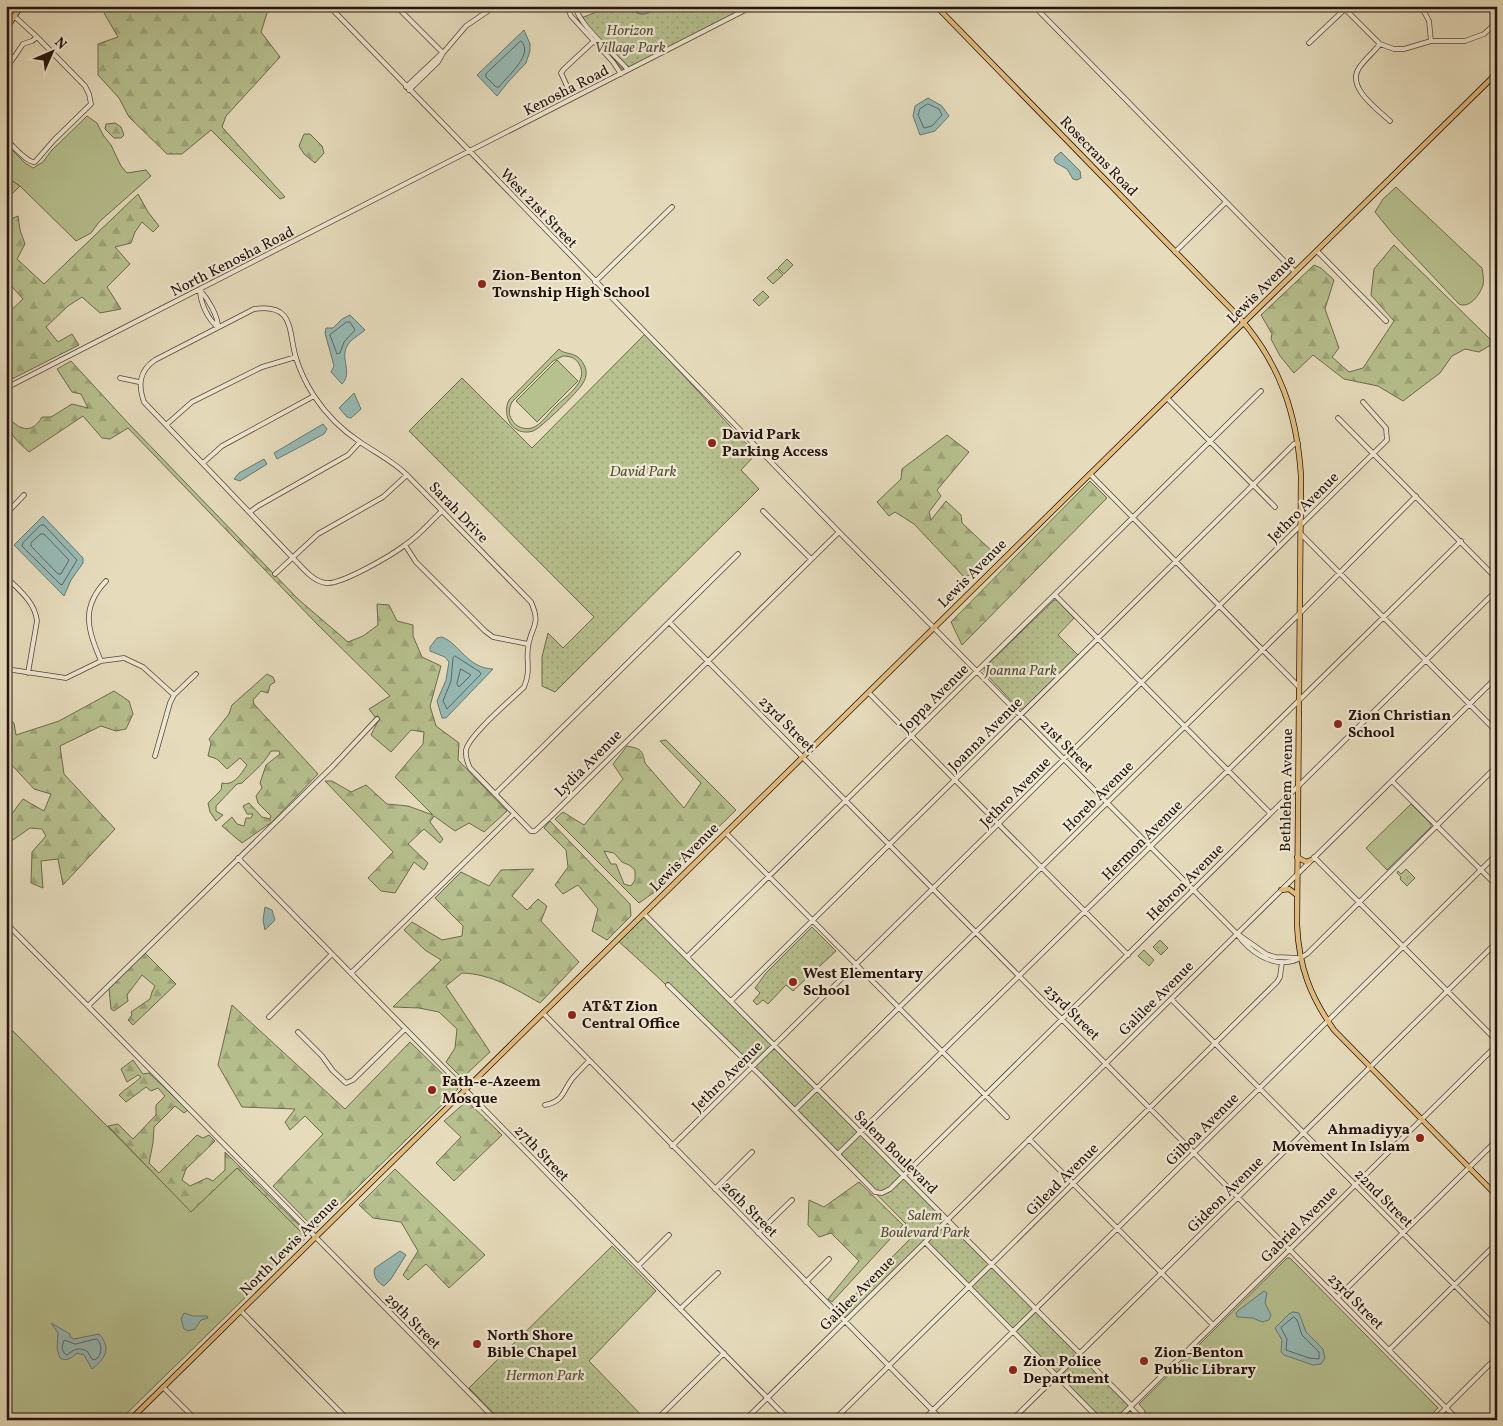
<svg xmlns="http://www.w3.org/2000/svg" width="1503" height="1426" font-family="Vollkorn,serif">
	<style>
		.grass { fill: #b7c08f; stroke: #6d6a4e; fill-rule: evenodd }
		.forest { fill: url(#forest-firs); stroke: #6d6a4e; fill-rule: evenodd }
		.park { fill: url(#park-dots); stroke: #6d6a4e }
		.water { fill: #97bab5; stroke: #697772 }
		.lines { fill: none; stroke-linecap: round; stroke-linejoin: round }
		.shore { stroke: #5d6661; stroke-width: 1 }
		.minor-casing { stroke: #544539; stroke-width: 5.5 }
		.major-casing { stroke: #23130d; stroke-width: 6 }
		.minor { stroke: #efe8d3; stroke-width: 4 }
		.major { stroke: #e3be7e; stroke-width: 4.5 }
		.poi-dot { fill: #8f2418; stroke: #efe8d3; stroke-width: 2 }
		.labels { text-anchor: middle; stroke-width: 4.5; stroke-linejoin: round; paint-order: stroke }
		.park-label { font-size: 15px; font-style: italic; fill: #57503a; stroke: #efe8d3 }
		.street-label { font-size: 15px; fill: #23130d; stroke: #efe8d3 }
		.poi-label { font-size: 15px; font-weight: bold; fill: #23130d; stroke: #efe8d3; text-anchor: start }
	</style>
	<defs>
		<pattern id="forest-firs" width="22" height="20" patternUnits="userSpaceOnUse" patternTransform="scale(1.25)"><rect width="22" height="20" fill="#b7c08f"/><path d="M5 1l3.5 6h-7zM16 11l3.5 6h-7z" fill="#9da47a"/></pattern>
		<pattern id="park-dots" width="8" height="8" patternUnits="userSpaceOnUse" patternTransform="scale(1.25)"><rect width="8" height="8" fill="#b7c08f"/><path d="M2 2h.1M6 6h.1" fill="none" stroke="#9da47a" stroke-width="1.8" stroke-linecap="round"/></pattern>
	</defs>
	<rect width="100%" height="100%" fill="#e6dcbc"/>
	<filter id="stains"><feTurbulence type="fractalNoise" baseFrequency=".004" numOctaves="4"/><feColorMatrix values="0 0 0 0 .2 0 0 0 0 .09 0 0 0 0 .02 0 0 0 .5 -.17"/></filter>
	<radialGradient id="worn" r=".72"><stop offset=".6" stop-color="#630" stop-opacity="0"/><stop offset="1" stop-color="#630" stop-opacity=".3"/></radialGradient>
	<path class="grass" d="M87,116L97,123L103,135L111,145L121,166L127,173L146,170L151,176L99,222L91,233L76,241L20,186L6,177V154L10,148L25,163L33,168L43,162L51,151Z
		M1396,187L1482,268C1483,274 1484,280 1483,285C1480,295 1469,309 1459,304L1392,233L1375,212L1383,199Z
		M787,259L793,265L784,274L778,268Z
		M777,269L783,275L773,284L767,278Z
		M763,291L769,297L759,306L753,300Z
		M559,349C565,356 577,350 584,365C587,370 587,377 583,383C579,391 540,429 533,431C513,437 501,416 509,400ZM563,356C570,356 576,358 579,364C590,381 565,397 555,407C548,414 541,425 532,428C524,430 516,427 512,420C508,414 509,408 512,402L553,361Z
		M557,360L578,381L537,422L516,401Z
		M1411,804L1431,824V827L1387,870L1366,848Z
		M1144,950L1154,960L1149,966L1138,956Z
		M6,1024L191,1211L237,1168L307,1237L120,1420H6Z
		M1287,1258H1290L1438,1408L1426,1420H1152L1145,1413V1411L1139,1404Z"/>
	<path class="forest" d="M108,6L124,12L127,8L126,6H267L268,10L261,32L280,57L226,116L222,127L285,197L280,199L211,130L182,154H167L129,117L119,98L98,75V44L118,37L104,13Z
		M115,123L121,127L124,135L121,138H114L105,129L106,124Z
		M304,134H310L322,146L324,153L315,163L304,154L299,146Z
		M6,177L20,186L6,200Z
		M138,194L148,212L159,226L153,232L142,222L135,232L131,243L115,247L130,264L107,287L121,309L100,313L82,297L68,306L46,327L58,342L72,334L79,345L6,382V315L23,299L6,280V240L13,218L18,216L20,230L25,244L17,259L44,284Z
		M1394,245L1494,343L1479,352L1465,349L1452,356L1440,373L1403,401L1378,386L1344,379L1313,355L1294,373L1280,356L1271,339L1272,334L1261,315L1314,265L1321,268L1334,280L1325,309L1339,348L1332,357L1349,372L1363,368L1394,321L1371,295L1374,269Z
		M71,361L129,424L298,599L348,642L363,636L378,625L377,604L389,605L397,621L413,625V636L422,657L441,666L430,706L436,726L459,743L458,760L507,811L484,832L469,823L455,831L434,816L430,822L443,839L440,843L424,829L408,844L428,863L424,870L414,862L395,893L381,891L368,878L393,852L325,781H332L351,792L366,785L387,804L408,806L433,815L395,777L423,744L424,732L411,730L391,752L371,735L378,721L369,709L390,696L317,624L128,428L110,439L102,438L83,416L29,452C17,441 6,432 6,415C18,429 31,436 42,417H51L72,404L88,408L81,394L72,392L57,369Z
		M947,435L969,452L937,490L941,496L929,512L931,520L946,501L961,515L962,523L994,553L973,574L964,577L914,524L895,512L889,516L877,502L901,479L902,469Z
		M1090,481L1107,498L962,645L951,622Z
		M267,674L273,677L275,682L270,685L268,693L261,691L253,700L254,704L318,774L272,822L242,843L222,826L232,817L237,824L244,826L246,818H251L253,814H247L243,806L249,803L262,817L270,819L271,816L258,803L256,796L262,788L260,783L266,765L280,754L279,751H271C264,764 252,773 242,783L237,784L216,806V811L223,815L216,821L210,812L208,803L221,790L222,783C234,786 241,774 247,765L240,758L227,769L217,759L208,756L211,743L209,739L229,714L232,705Z
		M114,691L129,701L133,714L126,729L116,731L101,726L60,746L64,774L115,829L63,885L58,859L41,861L43,888L31,883L32,852L46,836L42,829L30,828L10,842C0,826 14,811 23,799L44,811L51,794L34,789L8,761L6,762V715L14,723L16,735L59,721Z
		M666,740L736,810L691,854H683L674,869L660,879L656,891L639,903L555,819L563,812L584,825L623,779L613,764L627,746C641,749 642,749 645,763L684,808L701,783L660,741ZM604,851L614,853L622,862L629,865L635,870V880L631,886L624,884L616,864H611Z
		M550,821L630,904L631,916L607,940L592,931L598,909L578,885L563,894L555,885L568,867L566,850L544,828Z
		M534,869L512,896L527,910L538,899L547,906L541,921L579,962L540,1003C515,989 492,974 462,973L446,986L490,1052L462,1078L446,1062L455,1048L457,1029L439,1012L419,1008L393,1007L441,960L425,950L404,930L412,922L442,940L462,936L463,926L435,898L461,872L489,886L501,870Z
		M145,953L176,984L133,1025L128,1020L132,1015L131,1012L150,999L152,992L155,986L142,975L127,995L128,1001L114,1011L111,1009L109,989Z
		M232,1005L345,1109L410,1042L458,1089L315,1229L273,1186L323,1134L305,1116L290,1130L285,1122L295,1109L242,1107L218,1065Z
		M133,1060L143,1074L149,1073L188,1110L184,1113L175,1106L154,1127L153,1143L149,1163L159,1173L197,1135L203,1138L209,1135L215,1141L186,1169L182,1180L190,1186L207,1178L213,1181L225,1170V1152L305,1231L301,1232L237,1168L191,1212L108,1126L118,1124L133,1139L156,1115V1105L165,1096L158,1088L151,1091L146,1087L126,1102L119,1095C126,1088 134,1084 141,1077L138,1075L127,1082L121,1069Z
		M467,1101L502,1135L454,1181L436,1163L461,1137L444,1121Z
		M395,1169L485,1255L449,1288L426,1264L408,1280L403,1275L418,1251L401,1222L373,1218L359,1205Z
		M859,1182L903,1225L832,1302L828,1299L859,1261L831,1233L819,1237L808,1225L809,1200L824,1207Z"/>
	<path class="park" d="M657,6H754L625,72L576,20L609,7H629C638,17 649,16 657,6Z
		M645,334L756,454L741,470L759,489L555,692L542,686V657L548,633L563,648L594,617L409,431L462,378L532,448Z
		M1054,600H1057L1074,618L1058,635L1078,655L1023,709H1019L984,672L985,667Z
		M1406,869L1415,878L1407,886L1400,879L1401,877L1397,873L1398,871L1401,874Z
		M644,914L1131,1405L1117,1420H1100L925,1242L845,1321L837,1313L910,1239L901,1231L906,1224C811,1128 718,1030 617,940Z
		M812,927L836,951L793,991L786,985L768,1004L763,1000L757,1005L753,1001L760,993L755,988L766,973Z
		M1160,940L1168,948L1161,955L1153,947Z
		M612,1246L656,1291L589,1361L646,1420H500L469,1388Z"/>
	<path class="water" d="M628,6H657C648,17 637,16 628,6Z
		M524,30L530,44V51L526,63L509,81L497,96L477,75Z
		M928,98L942,106L949,116L935,131L920,135L913,116L915,106Z
		M1061,152L1080,171L1081,178L1077,180L1073,179L1067,169L1056,163L1054,160L1055,157Z
		M350,315L365,330C358,336 351,339 347,346C340,359 353,373 342,384L331,372L334,366L325,333L326,328H333L342,319Z
		M354,393L361,409L351,418L347,417L339,408Z
		M323,424L327,429L324,434L277,459L274,453Z
		M264,459L267,464L240,481L234,479L239,473Z
		M43,516L83,558V563L71,580L64,596L14,545Z
		M442,637C460,644 467,668 493,669L446,718H442L437,701L446,680L449,662L445,657L430,651V647L437,638Z
		M265,907L272,910L275,920L265,930L263,920Z
		M400,1251L406,1255L404,1258L391,1279L384,1286C378,1283 372,1276 375,1268Z
		M1264,1291L1267,1293L1265,1303L1271,1315L1269,1320L1262,1322L1253,1318L1237,1317L1236,1313L1239,1310Z
		M1293,1312L1299,1313L1306,1332L1323,1349L1325,1358L1321,1364L1313,1365L1284,1355L1281,1352L1282,1340L1275,1328L1289,1314Z
		M184,1313L193,1316H207L208,1318L201,1320L195,1329L188,1331L184,1329L181,1319Z
		M51,1323L70,1334V1337L74,1339L99,1334C112,1348 105,1359 92,1369L84,1355L77,1353C71,1358 67,1362 60,1358L57,1349L58,1333Z"/>
	<g class="lines">
		<path class="shore" d="M521,41C535,54 507,76 499,87H496L486,77V74Z
			M928,104L939,109L942,115L932,126L924,128L918,115L920,109Z
			M347,322H350L355,330L344,342L340,353L337,354L330,335Z
			M41,525H44L77,560L62,585L60,584L22,546L23,543Z
			M41,534H44L69,560L61,574H58L31,546V543Z
			M455,656L480,672L481,674L447,709L443,701L451,681L453,658Z
			M461,669L471,675L459,687L457,684Z
			M1294,1317L1297,1320L1302,1335L1319,1352V1359L1309,1358L1286,1350L1287,1339L1281,1328Z
			M97,1339C103,1346 102,1355 95,1360L92,1359L87,1351C78,1347 75,1349 67,1355L64,1353L62,1348L64,1340L75,1344Z"/>
		<defs>
			<path id="minor" d="M329,6L839,532L1237,934C1249,951 1271,967 1293,961C1298,960 1303,956 1307,954L1497,766
				M396,6L443,53L466,26L488,11L491,6
				M567,6L571,16L613,62L621,74
				M575,6C580,27 614,53 628,70
				M1034,6L1295,272
				M1342,6L1380,44L1394,49H1404L1431,41H1465L1484,34L1497,22
				M1421,6L1429,21L1431,41
				M1309,43L1345,9
				M1380,44C1373,53 1365,59 1359,68C1346,87 1377,109 1390,121
				M6,69L23,44L32,41L37,37
				M567,86L561,73L564,69L594,41
				M406,87L441,54
				M409,90L438,62L443,53
				M6,140C14,146 27,163 35,162L54,140L91,104L89,94L85,86L37,37L14,16
				M1317,251L1386,321
				M1175,252L1226,202
				M595,282L672,207
				M200,290C200,302 208,320 218,327
				M200,290C208,299 218,316 218,327
				M120,378L139,382
				M6,388L753,6
				M1167,398L1275,507
				M1338,418L1497,579
				M166,425L192,402L262,367L296,357
				M203,463L222,446L314,396
				M1090,474L1299,687
				M442,511C430,522 419,536 405,545C392,555 341,585 326,583C312,581 302,567 293,558L144,402C138,385 139,371 155,360L254,309C295,303 288,331 296,358C300,371 307,385 314,396C326,414 343,431 360,442C376,453 393,461 407,475L531,602C542,626 530,627 528,648C526,663 531,671 524,687C512,699 469,735 466,750C465,757 467,762 470,768L531,831H535L549,818L839,532
				M763,511L811,559
				M250,512L258,506L348,455L360,442
				M6,514L24,495
				M1301,534L1497,732
				M405,545L416,562L485,631L493,637L528,644
				M275,574L318,534L383,497L407,475
				M6,577C19,590 35,602 37,621L28,673
				M1055,595L1270,813
				M669,622L1458,1420
				M101,661C88,630 80,608 106,581
				M6,669L66,678L101,661L124,658L143,667L174,695
				M869,693L1128,955
				M155,756L170,703L174,695L196,674
				M1392,781L1497,886
				M495,794L738,554
				M726,833L1007,1117
				M1314,857L1497,1041
				M238,858L789,1420
				M644,914L1131,1405
				M6,923L496,1420
				M1239,935L1266,954L1275,957L1300,958
				M687,957L1261,391
				M351,973L514,814
				M668,985L761,1076L875,1192L882,1193L890,1189L1497,590
				M1171,999L1497,1328
				M731,1001L1253,485L1294,444L1298,443
				M88,1006L333,766L377,719
				M543,1013L942,1420
				M269,1017L332,954
				M298,1032L322,1056L333,1071L346,1083L353,1080L405,1029
				M545,1105C564,1101 562,1092 572,1079C577,1073 583,1067 589,1061
				M795,1110L1299,614L1416,496
				M1029,1139L1213,1325
				M672,1146L1387,440L1386,428L1363,402
				M838,1154L1461,541
				M715,1189L752,1152
				M758,1233L792,1200
				M925,1242L1100,1420
				M638,1266L669,1235
				M806,1282L829,1259
				M1337,1298L1497,1140
				M680,1309L718,1273
				M241,1311L348,1420
				M1389,1350L1497,1243
				M163,1387L196,1420
				M1130,1407L1143,1420
				M656,1420L724,1353
				M745,1420L1497,677
				M834,1420L1277,982L1280,977L1282,962
				M923,1420L1497,854
				M1012,1420L1497,942
				M1117,1420L1497,1045
				M1434,1420L1497,1357"/>
			<path id="major" d="M936,6L1238,316C1280,363 1297,414 1301,476L1297,925C1299,967 1310,996 1334,1030L1497,1196
				M6,29L21,6
				M1297,857L1306,862L1311,860
				M1281,890L1289,889L1297,895
				M130,1420L1497,73"/>
		</defs>
		<use href="#minor" class="minor-casing"/>
		<use href="#major" class="major-casing"/>
		<use href="#minor" class="minor"/>
		<use href="#major" class="major"/>
	</g>
	<g class="poi-dot">
		<circle cx="482" cy="284" r="5"/>
		<circle cx="712" cy="443" r="5"/>
		<circle cx="1338" cy="724" r="5"/>
		<circle cx="793" cy="982" r="5"/>
		<circle cx="572" cy="1015" r="5"/>
		<circle cx="432" cy="1090" r="5"/>
		<circle cx="1420" cy="1138" r="5"/>
		<circle cx="477" cy="1344" r="5"/>
		<circle cx="1144" cy="1361" r="5"/>
		<circle cx="1013" cy="1370" r="5"/>
	</g>
	<g class="labels">
		<g class="park-label">
			<text x="630" y="35">Horizon<tspan x="630" dy="17">Village Park</tspan></text>
			<text x="643" y="476">David Park</text>
			<text x="1021" y="675">Joanna Park</text>
			<text x="925" y="1220">Salem<tspan x="925" dy="17">Boulevard Park</tspan></text>
			<text x="545" y="1380">Hermon Park</text>
		</g>
		<g class="street-label">
			<text transform="translate(566 90) rotate(-27)" y="5">Kenosha Road</text>
			<text transform="translate(1099 156) rotate(46)" y="5">Rosecrans Road</text>
			<text transform="translate(539 208) rotate(46)" y="5">West 21st Street</text>
			<text transform="translate(232 261) rotate(-27)" y="5">North Kenosha Road</text>
			<text transform="translate(1261 289) rotate(-45)" y="5">Lewis Avenue</text>
			<text transform="translate(1303 507) rotate(-45)" y="5">Jethro Avenue</text>
			<text transform="translate(459 512) rotate(46)" y="5">Sarah Drive</text>
			<text transform="translate(972 573) rotate(-45)" y="5">Lewis Avenue</text>
			<text transform="translate(934 698) rotate(-45)" y="5">Joppa Avenue</text>
			<text transform="translate(787 724) rotate(45)" y="5">23rd Street</text>
			<text transform="translate(985 734) rotate(-45)" y="5">Joanna Avenue</text>
			<text transform="translate(1067 746) rotate(45)" y="5">21st Street</text>
			<text transform="translate(588 763) rotate(-45)" y="5">Lydia Avenue</text>
			<text transform="translate(1286 790) rotate(-89)" y="5">Bethlehem Avenue</text>
			<text transform="translate(1015 792) rotate(-45)" y="5">Jethro Avenue</text>
			<text transform="translate(1098 796) rotate(-45)" y="5">Horeb Avenue</text>
			<text transform="translate(1142 840) rotate(-45)" y="5">Hermon Avenue</text>
			<text transform="translate(684 857) rotate(-45)" y="5">Lewis Avenue</text>
			<text transform="translate(1185 882) rotate(-45)" y="5">Hebron Avenue</text>
			<text transform="translate(1156 998) rotate(-45)" y="5">Galilee Avenue</text>
			<text transform="translate(1072 1012) rotate(45)" y="5">23rd Street</text>
			<text transform="translate(727 1076) rotate(-45)" y="5">Jethro Avenue</text>
			<text transform="translate(1202 1129) rotate(-45)" y="5">Gilboa Avenue</text>
			<text transform="translate(896 1152) rotate(45)" y="5">Salem Boulevard</text>
			<text transform="translate(542 1153) rotate(46)" y="5">27th Street</text>
			<text transform="translate(1062 1179) rotate(-45)" y="5">Gilead Avenue</text>
			<text transform="translate(1225 1194) rotate(-45)" y="5">Gideon Avenue</text>
			<text transform="translate(1384 1198) rotate(45)" y="5">22nd Street</text>
			<text transform="translate(750 1209) rotate(45)" y="5">26th Street</text>
			<text transform="translate(1299 1224) rotate(-45)" y="5">Gabriel Avenue</text>
			<text transform="translate(289 1246) rotate(-45)" y="5">North Lewis Avenue</text>
			<text transform="translate(857 1293) rotate(-45)" y="5">Galilee Avenue</text>
			<text transform="translate(1356 1301) rotate(45)" y="5">23rd Street</text>
			<text transform="translate(413 1321) rotate(45)" y="5">29th Street</text>
		</g>
		<g class="poi-label">
			<text x="492" y="280">Zion-Benton<tspan x="492" dy="17">Township High School</tspan></text>
			<text x="722" y="439">David Park<tspan x="722" dy="17">Parking Access</tspan></text>
			<text x="1348" y="720">Zion Christian<tspan x="1348" dy="17">School</tspan></text>
			<text x="803" y="978">West Elementary<tspan x="803" dy="17">School</tspan></text>
			<text x="582" y="1011">AT&amp;T Zion<tspan x="582" dy="17">Central Office</tspan></text>
			<text x="442" y="1086">Fath-e-Azeem<tspan x="442" dy="17">Mosque</tspan></text>
			<text x="1410" y="1134" text-anchor="end">Ahmadiyya<tspan x="1410" dy="17">Movement In Islam</tspan></text>
			<text x="487" y="1340">North Shore<tspan x="487" dy="17">Bible Chapel</tspan></text>
			<text x="1154" y="1357">Zion-Benton<tspan x="1154" dy="17">Public Library</tspan></text>
			<text x="1023" y="1366">Zion Police<tspan x="1023" dy="17">Department</tspan></text>
		</g>
	</g>
	<rect width="1503" height="1426" fill="none" stroke="#e6dcbc" stroke-width="25"/>
	<rect x="8" y="8" width="1488" height="1411" fill="none" stroke="#23130d" stroke-width="2.5"/>
	<rect x="12" y="12" width="1478" height="1401" fill="none" stroke="#23130d"/>
	<g transform="translate(52 52) rotate(45)" stroke="#efe8d3" stroke-width="4" paint-order="stroke">
	<path d="M0-4L9 19L0 12L-9 19Z" fill="#23130d"/>
	<text y="-8" font-size="14" font-weight="bold" text-anchor="middle" fill="#23130d">N</text>
	</g>
	<rect width="100%" height="100%" filter="url(#stains)"/>
	<rect width="100%" height="100%" fill="url(#worn)"/>
</svg>
